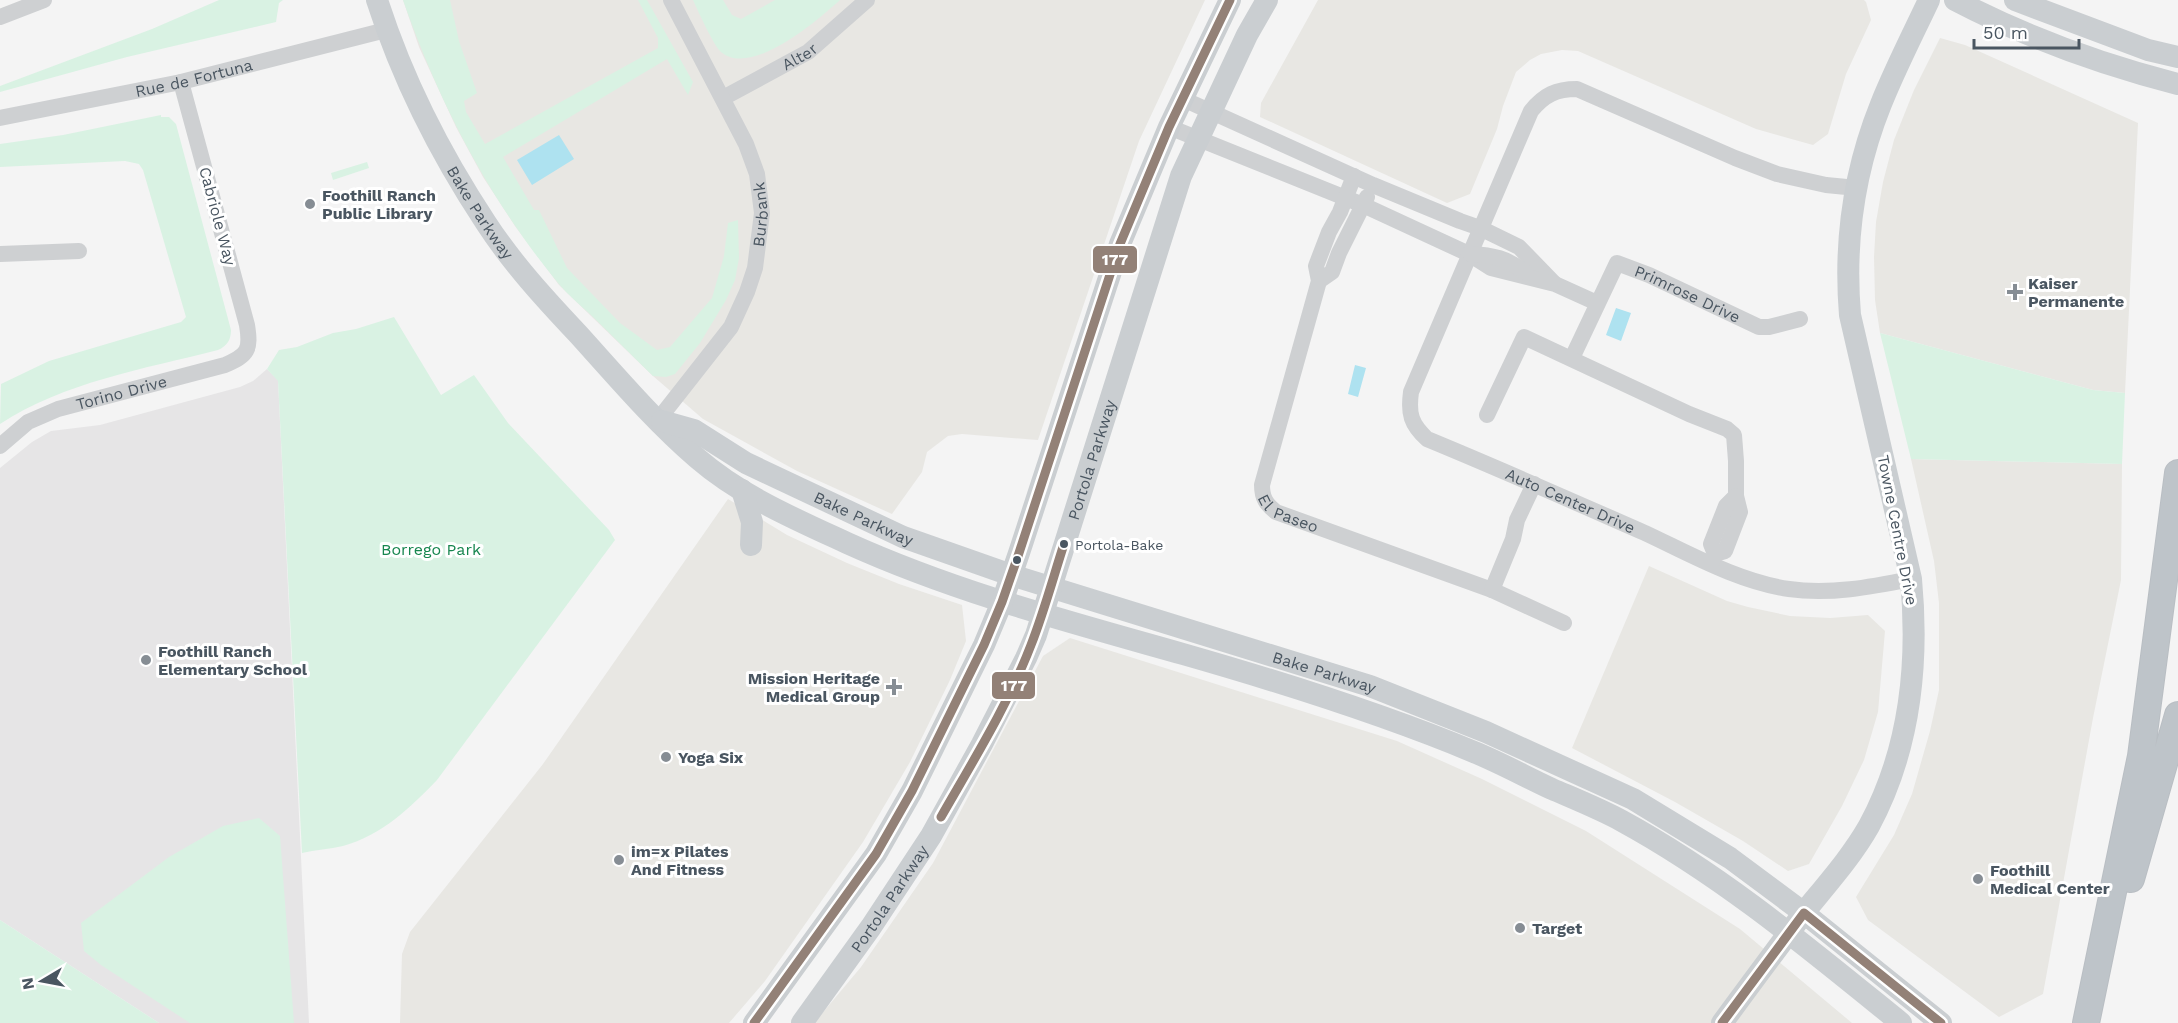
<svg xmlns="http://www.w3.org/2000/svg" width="2178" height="1023" font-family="'Work Sans',sans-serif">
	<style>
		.commercial { fill: #e8e7e3 }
		.education { fill: #e6e5e6 }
		.green { fill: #d9f2e3 }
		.water { fill: #aee2f0 }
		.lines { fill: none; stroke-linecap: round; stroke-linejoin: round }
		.highway-casing { stroke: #b9bec3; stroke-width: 28 }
		.minor { stroke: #ced0d2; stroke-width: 16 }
		.major { stroke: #caced1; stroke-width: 22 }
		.highway { stroke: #bec4c9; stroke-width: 26 }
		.bus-1-casing { stroke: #fff; stroke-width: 14 }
		.bus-1 { stroke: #938177; stroke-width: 9 }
		.poi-dot { fill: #868d94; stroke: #fff; stroke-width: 2 }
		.bus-dot { fill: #4a5661; stroke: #fff; stroke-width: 2 }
		.labels { text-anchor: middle; stroke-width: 6; stroke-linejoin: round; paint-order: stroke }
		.bus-label { font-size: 14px; fill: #4a5661; stroke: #fff; text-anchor: start }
		.street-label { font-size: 16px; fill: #4a5661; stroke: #fff }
		.poi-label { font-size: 16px; font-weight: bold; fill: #4a5661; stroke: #fff; text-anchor: start }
		.park-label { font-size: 16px; fill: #17864f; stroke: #fff }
		.line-badge { stroke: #fff; stroke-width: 2 }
		.badge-label { font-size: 16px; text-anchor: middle; font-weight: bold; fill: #fff }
	</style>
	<rect width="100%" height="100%" fill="#f4f4f4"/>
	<path class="commercial" d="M403,0H1205L1139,141L1038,440L962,434L948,436L927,452L922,472L892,514L797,471L703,419L653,376L559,285L515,226L483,177L456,127L419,47Z
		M1318,0H1864L1866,2L1871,20L1846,74L1828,134L1813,145L1756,129L1578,51L1562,50L1541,54L1530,60L1516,72L1503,106L1497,129L1470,194L1447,203L1260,117L1261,103Z
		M1940,38L1965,45L2138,123L2125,393L2093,390L1880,333L1875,300L1874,257L1876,222L1883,182L1894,140L1914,90Z
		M1911,459L2122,464L2121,580L2093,718L2043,994L1999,1017L1868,920L1856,897L1894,835L1912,794L1930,731L1939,690V603L1934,561Z
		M728,499L787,535L847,563L899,584L962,605L966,641L950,680L910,762L863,842L765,981L729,1023H400L402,954L410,932L543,764Z
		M1649,566L1727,601L1748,607L1790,616L1830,618L1868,615L1885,631L1878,712L1864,760L1842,806L1809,864L1788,871L1743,841L1675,802L1572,748Z
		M1070,638L1397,741L1482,779L1586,831L1740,929L1852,1023H814L861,967L933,863L1043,656Z"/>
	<path class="education" d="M267,369L278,380L309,1023H159L0,920V468L32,442L51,431L100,425L240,387L253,381Z"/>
	<path class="green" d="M219,0H283L279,3L276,22L127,57L0,92V86L152,29Z
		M403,0H450L459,41L477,93L464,101L466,112L485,144L658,48V38L638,0H647L693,82L688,95L667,59L503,157L534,210H539L567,268L620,323L657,350L670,347L712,298L724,256L728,223L738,220L739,258L735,280L726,300L700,343L675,374L666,377L653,376C632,356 612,335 591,315C580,305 568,295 558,283C489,199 439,103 403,0Z
		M693,0H723L732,15L741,19L775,0H840C818,20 751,78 721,52C714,46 698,11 693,0Z
		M161,115V117H169L176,124L231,330C231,340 227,346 218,350C144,369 64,382 0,424L1,384L49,361L181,322L186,317L143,170L139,164L125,161L0,167V144L63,135Z
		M367,162L369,168L333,180L331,173Z
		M394,317L441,395L474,375L508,423L609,530L615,540L437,780C410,808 382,835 343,846C330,849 315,850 302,853L278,381L267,369L279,350L297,347L333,333L356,329Z
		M1880,333L2093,390L2125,393L2122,464L1911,459Z
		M259,818L280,836L294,1023H190L101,965L84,951L81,923L169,857L223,826Z
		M0,920L159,1023H0Z"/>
	<path class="water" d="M559,135L574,159L532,185L517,160Z
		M1616,308L1631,313L1621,341L1606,335Z
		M1355,365L1366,368L1358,397L1348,394Z"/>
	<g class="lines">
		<defs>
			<path id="highway" d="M2131,879L2178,715
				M2086,1023L2141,756L2178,473"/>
		</defs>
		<use href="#highway" class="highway-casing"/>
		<g class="minor">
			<path d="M0,17L44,0"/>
			<path id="s1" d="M723,98L808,52L867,0"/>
			<path d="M1183,99L1373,185L1460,221L1480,228L1519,247L1554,283"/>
			<path id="s2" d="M0,118L181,82L386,30"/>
			<path d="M1169,127L1363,205L1469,254L1491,268L1555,284L1597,303"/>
			<path id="s3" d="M1354,176L1340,212L1329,232L1316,266L1319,281L1262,485C1262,498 1266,504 1276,512L1492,590L1564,623"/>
			<path id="s4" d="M1857,188L1826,185L1777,174L1735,158L1577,89C1556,89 1544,95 1531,111L1411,392C1408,414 1411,424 1427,439C1500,469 1572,501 1645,533C1690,554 1739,582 1789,589C1829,595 1871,587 1911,579"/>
			<path d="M0,254L79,251"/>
			<path d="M1470,254C1493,255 1507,258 1526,273"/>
			<path d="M1319,281L1332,272L1339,253L1367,197"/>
			<path id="s5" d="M1572,358L1617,263L1649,275L1759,327H1769L1800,319"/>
			<path d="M1487,415L1524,337L1689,414L1727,429L1734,435L1736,461V496L1740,512L1725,551L1715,554"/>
			<path id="s6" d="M658,420L731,327L747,292L755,268L762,213L757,174L746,144L671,0"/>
			<path id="s7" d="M0,446L28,422L58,409L225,365C248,355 251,350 247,325L181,82"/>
			<path d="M1712,562L1715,554L1711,544L1726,506L1736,496"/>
			<path d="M1492,590L1513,539L1517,520L1534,484"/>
		</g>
		<g class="major">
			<path id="s8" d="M377,0C402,78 441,155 486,223C512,263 545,299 578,334C616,376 654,421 697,458C741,496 795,519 847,543C955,592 1070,622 1183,654C1281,682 1380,713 1474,752C1501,763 1526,777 1552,789C1575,799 1600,809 1622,821C1723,876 1812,951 1901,1023"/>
			<path d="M1955,0C2024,36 2103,65 2178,84"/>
			<path d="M2015,0L2148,50L2178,57"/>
			<path id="s9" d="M662,421L694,430L746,463L903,537L1011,575L1370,686L1486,732L1633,799L1730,858L1804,913L1941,1023"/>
			<path d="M742,490L752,522L751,545"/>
			<path d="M754,1023L876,854L912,791L984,645L1002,602L1019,553L1120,244L1169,127L1230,0"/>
			<path id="s10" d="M802,1023L871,927L931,836L982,744L1026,658L1036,635L1181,176L1247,35L1267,0"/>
			<path d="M1722,1023C1750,985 1778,947 1806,910C1828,883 1852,856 1869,826C1910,750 1919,664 1911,579L1850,315C1844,243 1854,171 1881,104C1895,69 1913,34 1929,0"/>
		</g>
		<use href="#highway" class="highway"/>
		<defs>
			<path id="bus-1" d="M941,817C973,761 1008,705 1031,645C1044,612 1053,578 1064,544
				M1804,913L1941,1023
				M754,1023L876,854L912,791L984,645L1002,602L1019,553L1120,244L1169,127L1230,0
				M1722,1023L1804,913"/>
		</defs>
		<use href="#bus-1" class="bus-1-casing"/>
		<use href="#bus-1" class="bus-1"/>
	</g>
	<g class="poi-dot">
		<circle cx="310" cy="204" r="6"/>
		<path d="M2012 283h6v6h6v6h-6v6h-6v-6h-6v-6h6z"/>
		<circle cx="146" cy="660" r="6"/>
		<path d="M891 678h6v6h6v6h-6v6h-6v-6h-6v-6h6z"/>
		<circle cx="666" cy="757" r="6"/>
		<circle cx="619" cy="860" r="6"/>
		<circle cx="1978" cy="879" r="6"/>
		<circle cx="1520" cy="928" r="6"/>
	</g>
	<g class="bus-dot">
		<circle cx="1064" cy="544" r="5"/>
		<circle cx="1017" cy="560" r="5"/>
	</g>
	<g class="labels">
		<g class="bus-label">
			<text x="1075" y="550">Portola-Bake</text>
		</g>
		<g class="street-label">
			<text dy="6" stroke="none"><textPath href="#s1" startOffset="87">Alter</textPath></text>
			<text dy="6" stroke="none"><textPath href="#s2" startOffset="198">Rue de Fortuna</textPath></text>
			<text dy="6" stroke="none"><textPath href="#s8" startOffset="237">Bake Parkway</textPath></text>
			<text dy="6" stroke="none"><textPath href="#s6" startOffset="236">Burbank</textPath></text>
			<text transform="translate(218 216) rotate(75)" y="6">Cabriole Way</text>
			<text dy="6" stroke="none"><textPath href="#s5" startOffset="182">Primrose Drive</textPath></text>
			<text dy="6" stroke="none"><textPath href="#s7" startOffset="135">Torino Drive</textPath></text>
			<text dy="6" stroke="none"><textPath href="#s10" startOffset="638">Portola Parkway</textPath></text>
			<text dy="6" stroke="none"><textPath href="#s4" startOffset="866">Auto Center Drive</textPath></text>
			<text dy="6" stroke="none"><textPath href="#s3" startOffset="368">El Paseo</textPath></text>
			<text dy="6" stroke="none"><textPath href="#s9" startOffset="225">Bake Parkway</textPath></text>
			<text transform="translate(1898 530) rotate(79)" y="6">Towne Centre Drive</text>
			<text dy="6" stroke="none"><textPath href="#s9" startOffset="711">Bake Parkway</textPath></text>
			<text dy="6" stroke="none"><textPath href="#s10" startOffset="152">Portola Parkway</textPath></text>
		</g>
		<g class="poi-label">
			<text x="322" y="201">Foothill Ranch<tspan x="322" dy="18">Public Library</tspan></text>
			<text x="2028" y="289">Kaiser<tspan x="2028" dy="18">Permanente</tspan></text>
			<text x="158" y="657">Foothill Ranch<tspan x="158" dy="18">Elementary School</tspan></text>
			<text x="880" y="684" text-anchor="end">Mission Heritage<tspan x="880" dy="18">Medical Group</tspan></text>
			<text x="678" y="763">Yoga Six</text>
			<text x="631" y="857">im=x Pilates<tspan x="631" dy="18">And Fitness</tspan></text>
			<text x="1990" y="876">Foothill<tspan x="1990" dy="18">Medical Center</tspan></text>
			<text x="1532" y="934">Target</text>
		</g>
		<g class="park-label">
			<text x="431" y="555">Borrego Park</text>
		</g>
	</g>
	<g class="line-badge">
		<rect x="1092" y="245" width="46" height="29" rx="6" fill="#938177"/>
		<rect x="991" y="671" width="45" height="29" rx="6" fill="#938177"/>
	</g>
	<g class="badge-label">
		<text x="1115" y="265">177</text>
		<text x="1014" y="691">177</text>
	</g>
	<g transform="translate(42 981) rotate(260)" stroke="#ffffff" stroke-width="4.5" paint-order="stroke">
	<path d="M0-4.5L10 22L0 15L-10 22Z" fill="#4a5661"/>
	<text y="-9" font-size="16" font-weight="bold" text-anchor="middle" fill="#4a5661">N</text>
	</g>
	<path d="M1974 39v9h105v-9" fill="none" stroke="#4a5661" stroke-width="3"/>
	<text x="1983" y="39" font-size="18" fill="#4a5661" stroke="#ffffff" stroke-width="4.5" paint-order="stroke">50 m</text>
</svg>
